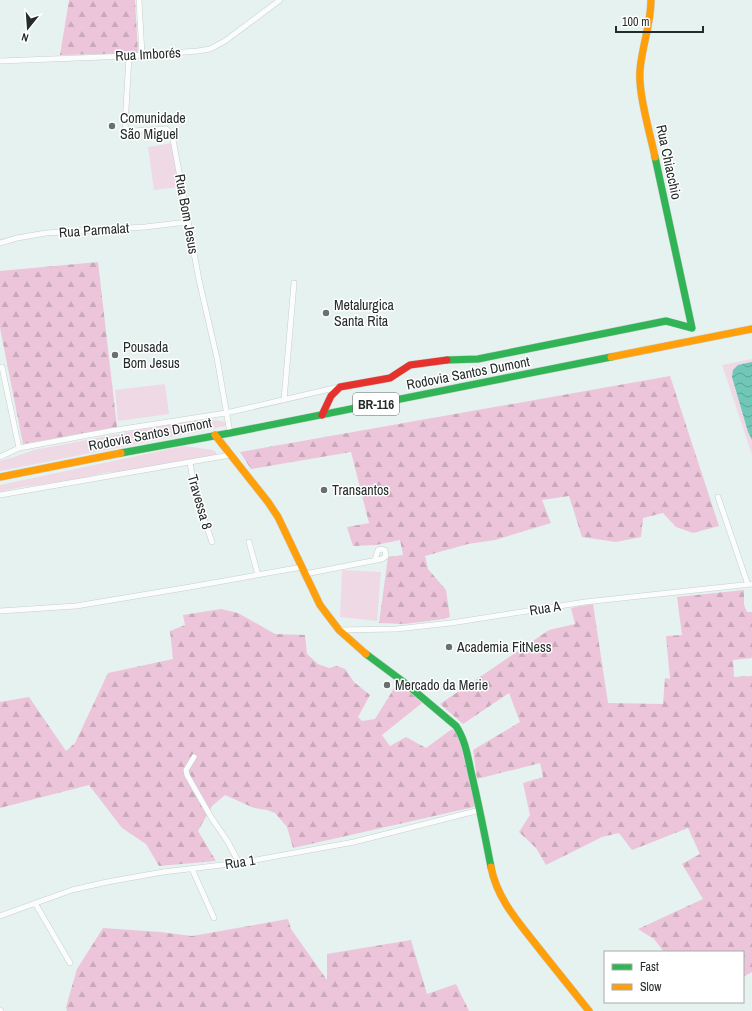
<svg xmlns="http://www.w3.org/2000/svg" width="752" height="1011" font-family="'Archivo Narrow',sans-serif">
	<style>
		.grass { fill: #efd9e5 }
		.forest { fill: url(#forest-firs) }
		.water { fill: url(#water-waves) }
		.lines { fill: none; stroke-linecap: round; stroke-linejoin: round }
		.street-casing { stroke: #c6cfcd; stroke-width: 6 }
		.fast-casing { stroke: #c6cfcd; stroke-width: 8 }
		.slow-casing { stroke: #c6cfcd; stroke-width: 8 }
		.jam-casing { stroke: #c6cfcd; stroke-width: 8 }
		.street { stroke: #fbfdfd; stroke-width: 5 }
		.fast { stroke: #30b455; stroke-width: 7 }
		.slow { stroke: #ff9f0a; stroke-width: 7 }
		.jam { stroke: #e5322d; stroke-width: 7 }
		.poi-dot { fill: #68716f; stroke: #fff; stroke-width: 1.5 }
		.labels { text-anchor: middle; stroke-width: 3; stroke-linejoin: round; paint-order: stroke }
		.shield { fill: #fff; stroke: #666b6a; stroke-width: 1 }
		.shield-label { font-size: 13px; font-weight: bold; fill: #242c2a }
		.street-label { font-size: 14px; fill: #242c2a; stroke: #fff }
		.poi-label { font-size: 14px; fill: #242c2a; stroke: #fff; text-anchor: start }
	</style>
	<defs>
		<pattern id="forest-firs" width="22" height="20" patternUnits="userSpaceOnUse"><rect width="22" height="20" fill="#ecc5da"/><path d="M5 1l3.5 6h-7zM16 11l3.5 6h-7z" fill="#caa9bb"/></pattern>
		<pattern id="water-waves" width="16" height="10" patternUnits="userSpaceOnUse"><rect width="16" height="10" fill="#70c7b7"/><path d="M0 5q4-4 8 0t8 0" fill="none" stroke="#5ca295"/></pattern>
	</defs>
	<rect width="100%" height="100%" fill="#e6f2ef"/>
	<path class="grass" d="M173,143L179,187L154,190L148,147Z
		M752,359V455L722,365Z
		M165,384L169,414L118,421L115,390Z
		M208,419L226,422L227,424L226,426L0,471V461L14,457L34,450L170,424Z
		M184,446L213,450L216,452V455L192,461L123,473C107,469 90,477 74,480C49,484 24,485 0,492V485Z
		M342,570L381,572L377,621L340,617Z"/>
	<path class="forest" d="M69,0H135L138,53L60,55Z
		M98,262L117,427L23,444L0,328V271Z
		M670,376L719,526L693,533L676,527L663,513L643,518L641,537L616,542L582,537L569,496L542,500L551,523L495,540L468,544L425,556L428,569L446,590L450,617L444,619L405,624L379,623L388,557L403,555L400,540L376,545L353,546L347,527L369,523L351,452L251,469L240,452Z
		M744,590V605L747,612H752V658L733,660L734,677L752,676V972L743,977V952H664L654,939L638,929L703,899L682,864L700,854L688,828L632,850L619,833L602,837L546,865L536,848L519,832L530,815L523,783L543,777L540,763L477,779L473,750L520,722L509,693L463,724L440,704L549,630L575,624L571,608L593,604L608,703L663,704L665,678L670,679L666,636L682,635L677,597Z
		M221,609L238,613L275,634L305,635L307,654L318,664L329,668L337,666L345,669L354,682L370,695L358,717L362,721L375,719L398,682L422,703L382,735L390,746L406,737L426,748L452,729L458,735L476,803L474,807L293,848L287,827L275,813L267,810L254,808L225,795L212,806L198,831L216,861L159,866L146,844L122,828L89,785L0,808V702L29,697L66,751L75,743L108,673L173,659L170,631L185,625L183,615Z
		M288,919L291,929L327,980V954L411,940L427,994L456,984L469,1011H67L66,1007L77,969L103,928L160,932L192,936Z"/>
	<path class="water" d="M752,362V440L748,432L732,377L733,370L738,365Z"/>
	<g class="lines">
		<defs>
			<path id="street" d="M139,0L142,55
				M129,56L125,126L127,130L132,131L166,129L172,134L199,280L217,358L230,433
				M0,61L129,56L198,51L210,49L225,41L280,0
				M0,243L17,238L46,233L145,227L188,222
				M2,367L19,448
				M284,400L294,283
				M0,457L19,448L110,431L226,413L339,387
				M190,462L194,489L212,542
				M0,495L230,455
				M718,497L748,585
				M249,542L258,575
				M305,574L382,559L386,556L385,550L382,549L378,550L375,560
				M0,611L76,606L190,587L302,567
				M339,630L396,629L451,623L585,602L752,584
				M194,757L186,770L187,775L211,817L228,842L239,863
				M192,869L214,918
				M35,903L70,963
				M0,916L72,890L107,882L163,872L239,863L354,842L480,810
				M0,1010L1,1011"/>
			<path id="fast" d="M447,360L478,359L666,321L692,328L655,157
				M121,453L230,433L611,357
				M366,654L405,683L456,726C466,741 468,759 472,776C479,806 485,836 491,867"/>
			<path id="slow" d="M651,0C651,24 642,46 640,70C638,93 650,133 655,157
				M611,357L752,329
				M215,435L268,502L278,517L320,605L339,630L366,654
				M0,477L121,453
				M491,867C497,900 521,925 541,951C557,971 573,991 589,1011"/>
			<path id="jam" d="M322,415L331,396L340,387L390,378L410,365L447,360"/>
		</defs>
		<use href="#street" class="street-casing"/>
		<use href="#fast" class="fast-casing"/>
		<use href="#slow" class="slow-casing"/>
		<use href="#jam" class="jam-casing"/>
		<use href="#street" class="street"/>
		<use href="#fast" class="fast"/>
		<use href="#slow" class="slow"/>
		<use href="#jam" class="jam"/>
	</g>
	<g class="poi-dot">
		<circle cx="112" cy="126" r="4"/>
		<circle cx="326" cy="313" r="4"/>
		<circle cx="115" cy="355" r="4"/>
		<circle cx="324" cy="490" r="4"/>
		<circle cx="449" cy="647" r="4"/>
		<circle cx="387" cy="685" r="4"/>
	</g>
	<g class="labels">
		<rect class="shield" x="353" y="393" width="46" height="22" rx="3"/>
		<g class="shield-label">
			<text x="376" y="409">BR-116</text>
		</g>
		<g class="street-label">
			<text transform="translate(148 54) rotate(-3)" y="5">Rua Imborés</text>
			<text transform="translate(669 162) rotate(78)" y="5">Rua Chiacchio</text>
			<text transform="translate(187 214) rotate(80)" y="5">Rua Bom Jesus</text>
			<text transform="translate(94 230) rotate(-4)" y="5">Rua Parmalat</text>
			<text transform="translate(468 373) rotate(-11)" y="5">Rodovia Santos Dumont</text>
			<text transform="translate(150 434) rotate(-11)" y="5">Rodovia Santos Dumont</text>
			<text transform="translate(200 502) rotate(74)" y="5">Travessa 8</text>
			<text transform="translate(545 608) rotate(-9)" y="5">Rua A</text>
			<text transform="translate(240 862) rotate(-9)" y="5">Rua 1</text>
		</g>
		<g class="poi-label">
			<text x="120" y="123">Comunidade<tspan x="120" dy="16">São Miguel</tspan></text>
			<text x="334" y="310">Metalurgica<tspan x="334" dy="16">Santa Rita</tspan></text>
			<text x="123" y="352">Pousada<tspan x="123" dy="16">Bom Jesus</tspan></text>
			<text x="332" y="495">Transantos</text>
			<text x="457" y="652">Academia FitNess</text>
			<text x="395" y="690">Mercado da Merie</text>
		</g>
	</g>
	<rect x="604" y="951" width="140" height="52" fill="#ffffff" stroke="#a7abaa"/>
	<rect x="612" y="964" width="20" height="6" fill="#30b455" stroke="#a7abaa"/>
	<text x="640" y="971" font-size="12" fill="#242c2a">Fast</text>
	<rect x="612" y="984" width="20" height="6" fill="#ff9f0a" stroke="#a7abaa"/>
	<text x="640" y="991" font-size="12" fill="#242c2a">Slow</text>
	<g transform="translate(28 28) rotate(197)" stroke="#ffffff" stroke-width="3" paint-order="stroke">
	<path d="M0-3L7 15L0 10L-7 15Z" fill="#242c2a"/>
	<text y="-6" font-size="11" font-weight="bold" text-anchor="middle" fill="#242c2a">N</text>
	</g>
	<path d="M616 26v6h87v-6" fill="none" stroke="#242c2a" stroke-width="2"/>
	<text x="622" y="26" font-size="12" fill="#242c2a" stroke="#ffffff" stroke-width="3" paint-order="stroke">100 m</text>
</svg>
